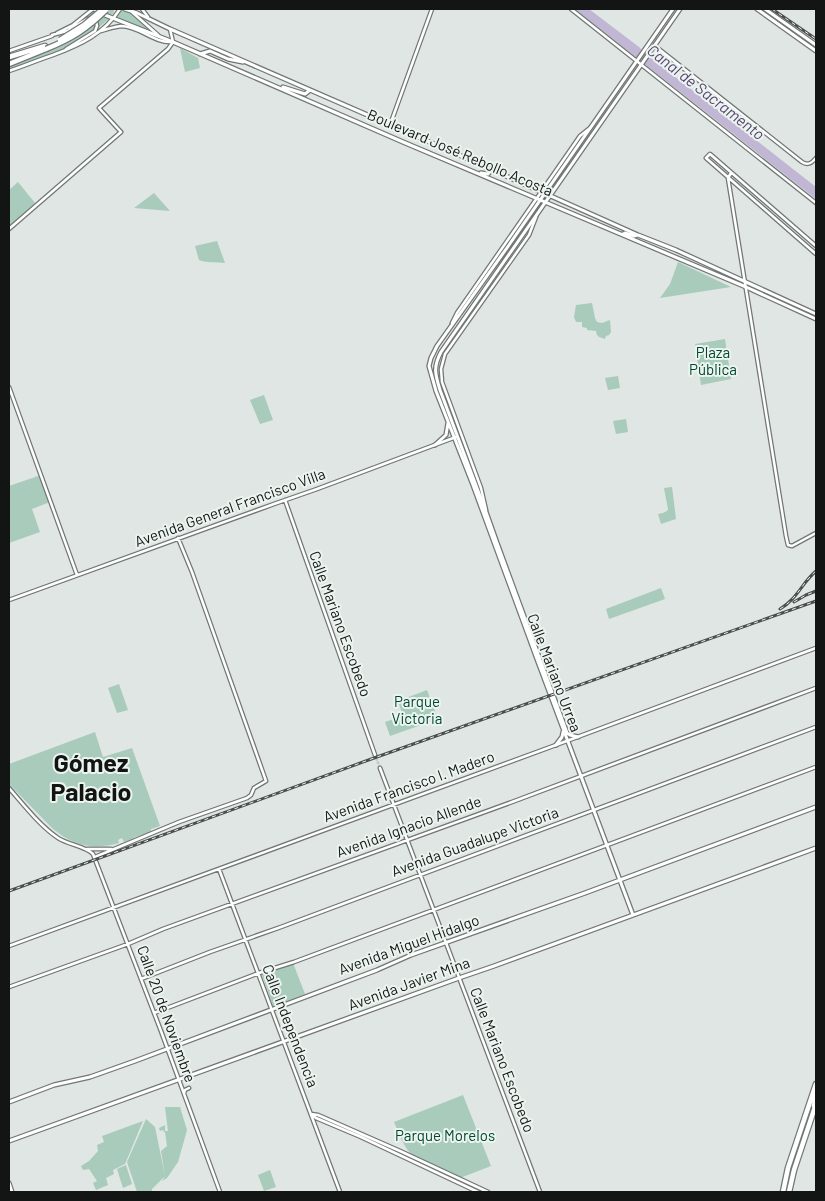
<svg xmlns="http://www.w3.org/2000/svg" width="825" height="1201" font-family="Barlow,sans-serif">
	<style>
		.green { fill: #a9cbbb }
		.water { fill: #c1b6d4 }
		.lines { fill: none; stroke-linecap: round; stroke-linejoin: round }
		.secondary-tunnel { stroke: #c0c7c4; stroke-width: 2.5; stroke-dasharray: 2.5 1; stroke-linecap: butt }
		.secondary-casing { stroke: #717774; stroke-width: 5 }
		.primary-casing { stroke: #717774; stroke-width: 5.5 }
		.highway-casing { stroke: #717774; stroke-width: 7 }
		.secondary { stroke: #fff; stroke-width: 2.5 }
		.primary { stroke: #fff; stroke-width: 3 }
		.highway { stroke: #fff; stroke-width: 4.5 }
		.rail-casing { stroke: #4a4e4c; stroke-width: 3 }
		.rail { stroke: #ecf4f0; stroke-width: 1; stroke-dasharray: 4; stroke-linecap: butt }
		.highway-bridge-casing { stroke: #717774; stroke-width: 7; stroke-linecap: butt }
		.highway-bridge { stroke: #fff; stroke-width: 4.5 }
		.labels { text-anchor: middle; stroke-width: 4; stroke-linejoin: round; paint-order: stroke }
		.street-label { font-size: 15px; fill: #131514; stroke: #ecf4f0 }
		.park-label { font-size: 15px; fill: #004631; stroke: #ecf4f0 }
		.water-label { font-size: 16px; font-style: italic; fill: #574570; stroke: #ecf4f0 }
		.town-label { font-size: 25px; font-weight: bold; fill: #131514; stroke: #ecf4f0 }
	</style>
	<rect width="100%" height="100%" fill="#dfe6e3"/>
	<path class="green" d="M95,9L108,14L105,13L108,9H113L114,11L113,14L109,15V19L93,32L63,51L9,69V67L80,33L97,22L95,19L86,16Z
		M120,9L127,10L153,33L115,17Z
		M180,48L198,58L200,68L185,72Z
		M18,182L35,203L9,227V190Z
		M154,193L170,211L134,208Z
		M217,241L225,263C218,262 205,263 199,260L195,246Z
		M678,262L731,287L660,298L670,284Z
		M592,303L595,318L597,322L602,323L610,320L611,332L609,335L606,336L605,339L599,337L597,335L596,331L587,330V328L582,327V322H576L574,317L576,305Z
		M725,339L731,379L701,385L695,344Z
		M618,376L620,388L608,390L605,378Z
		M264,395L273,420L260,424L250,400Z
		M626,419L628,432L616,434L613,421Z
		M41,475L50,502L32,509L40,532L9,543V486Z
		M672,487L676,519L661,524L658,514L663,513L667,511L668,509L664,488Z
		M661,588L665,599L609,619L606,609Z
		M119,684L128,710L117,713L108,688Z
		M427,690L438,719L390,736L385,722L403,716L398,701Z
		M95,732L103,757L132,748L160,826L151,829V832L135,837L132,839L124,842L122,838L118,840L119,843C93,850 73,846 52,828L9,784V764Z
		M293,963L305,994L273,1006L262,975Z
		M463,1095L491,1166L460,1178L413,1156C403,1146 399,1134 394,1122Z
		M165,1107H180L187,1130L178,1162L167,1178L162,1181L165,1176L161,1151L167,1146L165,1132H164L163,1130L160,1131L159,1128L165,1125V1131H168Z
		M146,1119L155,1127L165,1176L152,1189V1192H137L127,1162Z
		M143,1121L125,1164L113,1170L114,1174L106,1178L108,1185L96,1190L93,1183L97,1181L89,1169L83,1170L81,1166L89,1161L98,1151L97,1145L104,1142L102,1136Z
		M126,1165L132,1184L123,1188L117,1169Z
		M270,1170L276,1187L264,1191L258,1175Z"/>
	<path class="water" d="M575,9H589L639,47L650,58H651L816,187V199Z"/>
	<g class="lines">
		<path class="secondary-tunnel" d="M375,755L380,768"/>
		<defs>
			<path id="secondary" d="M142,9L148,17
				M571,9L816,203
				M132,12L158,35
				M101,31C107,29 114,27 121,26C139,26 154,43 171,42
				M57,33L73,25L93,9
				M52,35L67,31L87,19H91L96,21L97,26L95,31L66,49
				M655,46L802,162C808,166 812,163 816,158
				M9,51L52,36
				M9,71C24,66 38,60 53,55C80,45 104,34 120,9
				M390,125L432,9
				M731,173L728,178L786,536L788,545L792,546L816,533
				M9,229L121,132L99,108L168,49L173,42L170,29
				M816,246L710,154L706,158L816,254
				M452,323L457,313L569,152L580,136L590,128
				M9,387L77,575
				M285,500L375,755
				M486,510L481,488L442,382L441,369L445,354L529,235L536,217
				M9,600L274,504L317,489L456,437
				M380,768L540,1192
				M9,788C23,804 40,826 58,838C69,845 85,846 93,854L161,1031L220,1192
				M87,849H111
				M95,857L179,822L247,798L251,795L254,788L266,781L192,572L178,538
				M219,869L340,1192
				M9,946L556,745L816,648
				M141,979L210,952L281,927L816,727
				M9,987L128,944L163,929L512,802L816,688
				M154,1013L259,973L294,962L816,767
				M184,1093L185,1090L189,1088
				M311,1114L318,1115L400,1151L488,1192
				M312,1115L316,1118L361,1137L478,1192"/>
			<path id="primary" d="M94,9L105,15L173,42L403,142L746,287L816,319
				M125,9L137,13L170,29L441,147L638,235L676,250L816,314
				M757,9L816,51
				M765,9L816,45
				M200,54L210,51L228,59L243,62
				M283,87L305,94L310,90
				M481,173L488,174L492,169
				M623,234L625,233L634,236L637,235
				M435,445L446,435L448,423
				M578,737L570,735L567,733L497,543L486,512L440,390C435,374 433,367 441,352L680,9
				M556,745L562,737L563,732
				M633,915L537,659L473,485L436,391L429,366L431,358L437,346L509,245L673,9
				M9,1102L54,1085L90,1077L135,1061L377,970L411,955L585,893L816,807
				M9,1141L459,978L494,966L816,848
				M9,1183L12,1192"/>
			<path id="highway" d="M9,57L45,46
				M9,64L46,49
				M814,1106L816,1095
				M783,1192L788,1168L816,1084
				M789,1192L794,1170L816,1104"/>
		</defs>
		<use href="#secondary" class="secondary-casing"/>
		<use href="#primary" class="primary-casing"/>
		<use href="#highway" class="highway-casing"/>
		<use href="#secondary" class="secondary"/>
		<use href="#primary" class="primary"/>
		<use href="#highway" class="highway"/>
		<defs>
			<path id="rail" d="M772,9L816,39
				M794,602L806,595L816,591
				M780,609C798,598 801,584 816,571
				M9,891L374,758L816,601"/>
		</defs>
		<use href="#rail" class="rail-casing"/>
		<use href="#rail" class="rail"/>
		<defs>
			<path id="highway-bridge" d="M60,40L84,25L103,9
				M46,49C71,39 87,29 106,10"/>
		</defs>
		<use href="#highway-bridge" class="highway-bridge-casing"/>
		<use href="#highway-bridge" class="highway-bridge"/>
	</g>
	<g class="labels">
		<g class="street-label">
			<text transform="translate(460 153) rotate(23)" y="5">Boulevard José Rebollo Acosta</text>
			<text transform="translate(230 508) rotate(-20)" y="5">Avenida General Francisco Villa</text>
			<text transform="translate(340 624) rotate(70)" y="5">Calle Mariano Escobedo</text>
			<text transform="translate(554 673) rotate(69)" y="5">Calle Mariano Urrea</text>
			<text transform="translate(409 787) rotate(-20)" y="5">Avenida Francisco I. Madero</text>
			<text transform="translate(409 827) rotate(-20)" y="5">Avenida Ignacio Allende</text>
			<text transform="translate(475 842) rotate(-20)" y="5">Avenida Guadalupe Victoria</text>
			<text transform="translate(409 945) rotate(-20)" y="5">Avenida Miguel Hidalgo</text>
			<text transform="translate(409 984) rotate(-20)" y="5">Avenida Javier Mina</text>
			<text transform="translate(166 1014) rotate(70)" y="5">Calle 20 de Noviembre</text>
			<text transform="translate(290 1026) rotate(69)" y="5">Calle Independencia</text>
			<text transform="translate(502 1060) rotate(69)" y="5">Calle Mariano Escobedo</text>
		</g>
		<g class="park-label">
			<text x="713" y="358">Plaza<tspan x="713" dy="17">Pública</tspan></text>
			<text x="417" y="707">Parque<tspan x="417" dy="17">Victoria</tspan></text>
			<text x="445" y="1141">Parque Morelos</text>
		</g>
		<g class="water-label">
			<text transform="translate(706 92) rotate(38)" y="6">Canal de Sacramento</text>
		</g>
		<g class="town-label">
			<text x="91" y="772">Gómez<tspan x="91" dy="29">Palacio</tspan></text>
		</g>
	</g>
	<rect width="825" height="1201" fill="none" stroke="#131514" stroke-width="20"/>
</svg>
